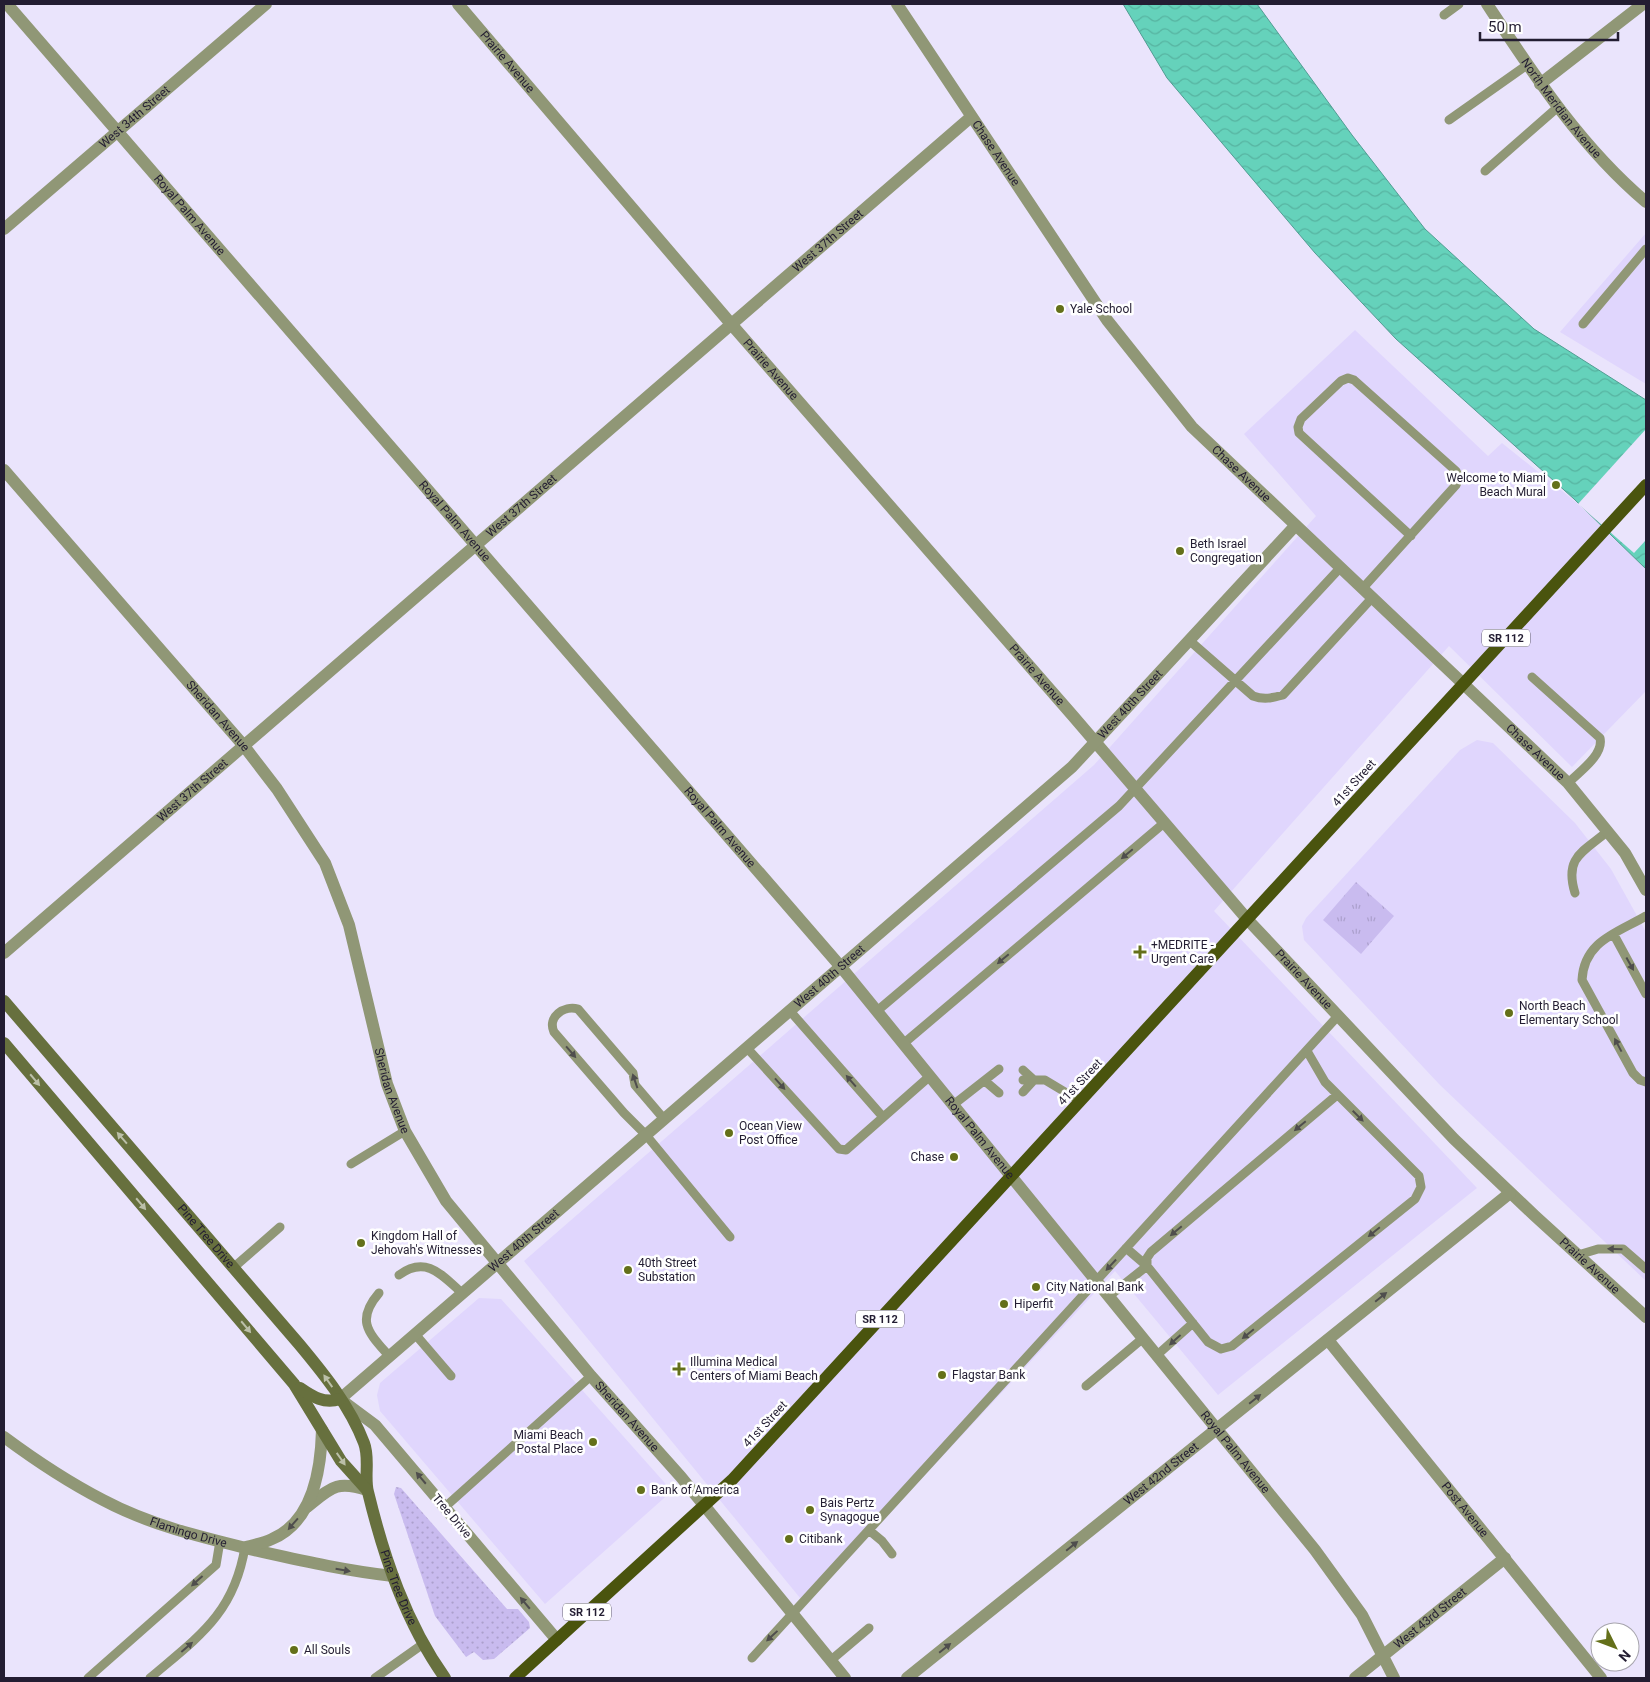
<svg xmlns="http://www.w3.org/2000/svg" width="1650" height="1682" font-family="Roboto,sans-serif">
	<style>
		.built { fill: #e0d6fd }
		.grass { fill: url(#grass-dots) }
		.park { fill: url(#park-tufts) }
		.water { fill: url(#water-waves); stroke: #519c92 }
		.pier { fill: #eae4fc }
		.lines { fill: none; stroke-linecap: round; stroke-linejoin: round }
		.lane { stroke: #909776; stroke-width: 9 }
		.street { stroke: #909776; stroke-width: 12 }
		.secondary { stroke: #67703e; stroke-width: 12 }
		.primary { stroke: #4a540e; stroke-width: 12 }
		.oneway { fill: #4f4e4d }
		.oneway2 { fill: #bbbfa8 }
		.poi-dot { fill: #64701a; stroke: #fff; stroke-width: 2 }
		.labels { text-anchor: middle; stroke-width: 5; stroke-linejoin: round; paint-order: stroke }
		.shield { fill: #fff; stroke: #656170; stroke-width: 1 }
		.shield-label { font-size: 11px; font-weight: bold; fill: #231d32 }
		.street-label { font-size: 12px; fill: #231d32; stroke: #fff }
		.poi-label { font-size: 12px; fill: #231d32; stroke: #fff; text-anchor: start }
	</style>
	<defs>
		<pattern id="grass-dots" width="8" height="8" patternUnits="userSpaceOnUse" patternTransform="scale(1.25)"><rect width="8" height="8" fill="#c9bbef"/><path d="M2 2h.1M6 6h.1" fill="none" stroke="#aca0cd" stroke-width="1.8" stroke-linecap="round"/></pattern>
		<pattern id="park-tufts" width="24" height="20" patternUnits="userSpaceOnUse" patternTransform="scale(1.25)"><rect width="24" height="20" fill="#c9bbef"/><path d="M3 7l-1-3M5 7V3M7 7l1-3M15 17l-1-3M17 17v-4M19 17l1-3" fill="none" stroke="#aca0cd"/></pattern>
		<pattern id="water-waves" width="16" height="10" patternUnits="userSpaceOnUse" patternTransform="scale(1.25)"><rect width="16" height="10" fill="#65d2bb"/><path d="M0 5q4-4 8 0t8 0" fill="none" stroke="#57b4a1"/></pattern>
	</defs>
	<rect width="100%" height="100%" fill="#eae4fc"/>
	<path class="built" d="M1646,233V384L1560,332Z
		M1355,330L1488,456L1502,443L1577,503L1646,569V691L1572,767L1449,646L1214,911L1477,1188L1218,1395L1115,1271L805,1604L524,1261L1094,765L1316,516L1244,434Z
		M1477,740L1493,743L1575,823L1611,869L1646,932V1281L1440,1085L1304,940L1302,926L1306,918L1460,750Z
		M479,1298L501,1299L672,1491L545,1604L380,1411L377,1395L380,1383Z"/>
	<path class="grass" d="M396,1487L401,1488L507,1609H518L529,1622L530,1628L494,1659L483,1660L474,1652L466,1657L435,1616L394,1494Z"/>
	<path class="park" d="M1356,882L1394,916L1361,954L1323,920Z"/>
	<path class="water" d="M1123,4H1257L1352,135L1425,229L1534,329L1646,400V569L1574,499L1396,339L1315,253L1167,78Z"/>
	<path class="pier" d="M1646,429V540L1634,553L1578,504Z"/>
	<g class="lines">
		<path class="lane" d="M1444,15L1459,4
			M1449,120L1527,65
			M1485,171L1558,107
			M1583,324L1646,249
			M1362,589L1456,485L1459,478L1456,471L1354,380L1348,378L1341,381L1301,419L1298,427L1299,433L1411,536
			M1190,641L1253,696C1264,700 1272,698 1283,695L1372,598
			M1532,677L1600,738C1604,755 1579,772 1568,783
			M1575,893C1564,857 1583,852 1608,831
			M1646,916C1617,933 1584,941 1582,980L1633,1073L1640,1080L1646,1082
			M1614,935L1646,994
			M790,1011L883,1117
			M877,1011L1119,806L1340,568
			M903,1044L1164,823
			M747,1048L839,1149L846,1150L930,1076
			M1023,1070L1034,1080L1023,1092
			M1023,1080H1045L1080,1101
			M985,1081L999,1093
			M953,1105L999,1069
			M664,1119L635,1085L633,1073L578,1009C564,1005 547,1017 554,1032L624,1113L646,1135L730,1237
			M351,1164L405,1131
			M1126,1248L1147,1266L1208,1342L1221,1349L1232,1346L1415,1199L1421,1187L1419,1176L1325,1082L1307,1051
			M1578,1255L1598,1249H1623L1646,1269
			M233,1268L280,1227
			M399,1275C426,1255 442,1275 462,1293
			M379,1293C355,1321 369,1333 389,1356
			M1108,1297L1147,1266V1258L1151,1252L1337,1095
			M415,1334L451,1376
			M1156,1356L1193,1323
			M1086,1386L1142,1339
			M445,1507L591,1376
			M870,1531L882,1541L892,1554
			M752,1658L1337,1017
			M830,1661L869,1628
			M88,1678L216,1565L220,1541
			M150,1678C198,1637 234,1614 245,1547
			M375,1678L423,1644"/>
		<g class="street">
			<path id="s1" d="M7,4L841,967L1315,1550L1362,1615L1394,1678"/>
			<path id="s2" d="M458,4L732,325L1073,716L1247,919L1454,1139L1535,1216L1646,1317"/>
			<path id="s3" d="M897,4L1107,320L1192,427L1568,783L1625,853L1646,890"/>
			<path id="s4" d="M1487,4C1534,75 1580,146 1646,202"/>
			<path d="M1540,84L1643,4"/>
			<path id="s5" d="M4,229L266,4"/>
			<path id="s6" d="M4,470L244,746L277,789L325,863L349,925L387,1084L405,1131L446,1201L591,1376L681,1477L845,1678"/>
			<path id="s7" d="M4,953L971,117"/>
			<path id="s8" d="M1328,1340L1601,1678"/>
			<path id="s9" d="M4,1437C35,1460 68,1482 103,1500C152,1526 205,1538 258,1551C303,1561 347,1571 393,1576"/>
			<path d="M307,1507C331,1488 336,1480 367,1490"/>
			<path d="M246,1547C254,1545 264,1543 272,1539C313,1522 321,1469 322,1430"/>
			<path id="s10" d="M557,1640L375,1425L340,1399L1072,767L1295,526"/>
			<path id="s11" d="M907,1678L1510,1193"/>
			<path id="s12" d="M1355,1678L1505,1558"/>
		</g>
		<g class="secondary">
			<path id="s13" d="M4,1001L299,1344C324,1374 350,1406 364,1443C370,1458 364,1477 368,1492C384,1558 406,1623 445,1678"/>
			<path d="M4,1043L294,1384L341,1461L367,1490"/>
			<path d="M300,1388C313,1397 324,1404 340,1399"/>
		</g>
		<path class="primary" d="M515,1678L732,1480L1646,485"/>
	</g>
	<defs><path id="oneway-solid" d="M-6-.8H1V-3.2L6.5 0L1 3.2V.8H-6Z" transform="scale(1.25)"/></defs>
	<g class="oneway">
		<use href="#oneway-solid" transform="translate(1127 854) rotate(140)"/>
		<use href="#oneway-solid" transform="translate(1003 959) rotate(140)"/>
		<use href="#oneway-solid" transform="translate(1630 964) rotate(61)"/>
		<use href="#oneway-solid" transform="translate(1618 1045) rotate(-118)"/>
		<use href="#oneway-solid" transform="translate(571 1052) rotate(49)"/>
		<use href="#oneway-solid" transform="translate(635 1081) rotate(-109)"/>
		<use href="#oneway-solid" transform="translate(851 1081) rotate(-131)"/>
		<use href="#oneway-solid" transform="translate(780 1084) rotate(48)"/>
		<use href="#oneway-solid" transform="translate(1358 1116) rotate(45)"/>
		<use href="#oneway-solid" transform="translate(1300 1126) rotate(140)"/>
		<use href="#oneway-solid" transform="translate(1176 1231) rotate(140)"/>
		<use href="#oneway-solid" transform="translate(1374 1232) rotate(141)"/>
		<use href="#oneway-solid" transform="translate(1615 1249) rotate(-178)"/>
		<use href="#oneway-solid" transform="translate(1111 1265) rotate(133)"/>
		<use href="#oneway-solid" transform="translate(1381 1297) rotate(-39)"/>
		<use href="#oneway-solid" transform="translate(1248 1334) rotate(141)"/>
		<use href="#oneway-solid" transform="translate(1175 1340) rotate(138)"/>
		<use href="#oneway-solid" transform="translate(1255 1399) rotate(-39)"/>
		<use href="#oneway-solid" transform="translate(421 1478) rotate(-130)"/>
		<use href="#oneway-solid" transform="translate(293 1524) rotate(131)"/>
		<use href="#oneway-solid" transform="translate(1072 1546) rotate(-39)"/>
		<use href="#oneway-solid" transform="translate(343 1570) rotate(10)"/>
		<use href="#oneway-solid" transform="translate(197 1581) rotate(138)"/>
		<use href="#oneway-solid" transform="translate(525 1603) rotate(-130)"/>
		<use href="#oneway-solid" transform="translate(772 1636) rotate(137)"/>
		<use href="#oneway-solid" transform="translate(187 1647) rotate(-41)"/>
		<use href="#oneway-solid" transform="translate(945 1648) rotate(-39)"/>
	</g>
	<g class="oneway2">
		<use href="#oneway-solid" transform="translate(35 1080) rotate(50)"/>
		<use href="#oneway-solid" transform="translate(122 1138) rotate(-131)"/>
		<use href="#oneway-solid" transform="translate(141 1204) rotate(50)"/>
		<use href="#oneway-solid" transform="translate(246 1327) rotate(50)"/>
		<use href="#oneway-solid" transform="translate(328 1381) rotate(-125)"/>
		<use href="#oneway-solid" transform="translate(341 1459) rotate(55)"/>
	</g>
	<g class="poi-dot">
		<circle cx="1060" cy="309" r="5"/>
		<circle cx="1556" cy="485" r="5"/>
		<circle cx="1180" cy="551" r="5"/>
		<path d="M1137.5 944.5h5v5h5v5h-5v5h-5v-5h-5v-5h5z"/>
		<circle cx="1509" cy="1013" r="5"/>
		<circle cx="729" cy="1133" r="5"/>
		<circle cx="954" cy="1157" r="5"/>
		<circle cx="361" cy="1243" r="5"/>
		<circle cx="628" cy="1270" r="5"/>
		<circle cx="1036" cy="1287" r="5"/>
		<circle cx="1004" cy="1304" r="5"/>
		<path d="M676.5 1361.5h5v5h5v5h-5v5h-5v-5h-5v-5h5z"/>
		<circle cx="942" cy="1375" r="5"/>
		<circle cx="593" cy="1442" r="5"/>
		<circle cx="641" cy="1490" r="5"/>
		<circle cx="810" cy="1510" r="5"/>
		<circle cx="789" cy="1539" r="5"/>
		<circle cx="294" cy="1650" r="5"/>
	</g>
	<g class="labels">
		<g class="shield">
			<rect x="1482" y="629.5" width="48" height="17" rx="4"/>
			<rect x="856" y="1310.5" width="48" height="17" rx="4"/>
			<rect x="563" y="1603.5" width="48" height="17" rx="4"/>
		</g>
		<g class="shield-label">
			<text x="1506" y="642">SR 112</text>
			<text x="880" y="1323">SR 112</text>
			<text x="587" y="1616">SR 112</text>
		</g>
		<g class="street-label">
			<text dy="4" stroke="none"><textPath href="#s2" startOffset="76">Prairie Avenue</textPath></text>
			<text dy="4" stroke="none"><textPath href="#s4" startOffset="128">North Meridian Avenue</textPath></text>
			<text dy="4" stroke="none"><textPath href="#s5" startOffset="172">West 34th Street</textPath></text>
			<text dy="4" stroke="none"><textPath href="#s3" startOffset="179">Chase Avenue</textPath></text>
			<text dy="4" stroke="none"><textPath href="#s1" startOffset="279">Royal Palm Avenue</textPath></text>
			<text dy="4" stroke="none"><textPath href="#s7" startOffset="1089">West 37th Street</textPath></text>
			<text dy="4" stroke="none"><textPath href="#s2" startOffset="481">Prairie Avenue</textPath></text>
			<text dy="4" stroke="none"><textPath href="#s3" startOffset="584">Chase Avenue</textPath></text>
			<text dy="4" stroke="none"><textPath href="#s7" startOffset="684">West 37th Street</textPath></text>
			<text dy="4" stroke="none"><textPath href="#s1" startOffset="684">Royal Palm Avenue</textPath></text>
			<text dy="4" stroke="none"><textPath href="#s2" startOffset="886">Prairie Avenue</textPath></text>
			<text dy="4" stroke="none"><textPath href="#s10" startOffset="1378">West 40th Street</textPath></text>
			<text dy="4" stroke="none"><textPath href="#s6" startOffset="326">Sheridan Avenue</textPath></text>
			<text dy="4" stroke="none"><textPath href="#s3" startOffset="989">Chase Avenue</textPath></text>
			<text transform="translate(1354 783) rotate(-48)" y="4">41st Street</text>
			<text dy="4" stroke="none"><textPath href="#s7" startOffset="249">West 37th Street</textPath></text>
			<text dy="4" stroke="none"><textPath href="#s1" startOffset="1089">Royal Palm Avenue</textPath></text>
			<text dy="4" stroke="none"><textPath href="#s10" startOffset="972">West 40th Street</textPath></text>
			<text dy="4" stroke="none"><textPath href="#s2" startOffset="1291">Prairie Avenue</textPath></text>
			<text transform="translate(1080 1082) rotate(-47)" y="4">41st Street</text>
			<text dy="4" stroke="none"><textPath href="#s6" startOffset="746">Sheridan Avenue</textPath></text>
			<text dy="4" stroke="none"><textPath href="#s1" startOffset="1494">Royal Palm Avenue</textPath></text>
			<text dy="4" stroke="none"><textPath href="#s13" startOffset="310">Pine Tree Drive</textPath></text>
			<text dy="4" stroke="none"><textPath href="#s10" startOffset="568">West 40th Street</textPath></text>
			<text dy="4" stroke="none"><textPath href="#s2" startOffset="1696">Prairie Avenue</textPath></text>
			<text dy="4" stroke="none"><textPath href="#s6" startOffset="1151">Sheridan Avenue</textPath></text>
			<text transform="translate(765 1424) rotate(-47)" y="4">41st Street</text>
			<text dy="4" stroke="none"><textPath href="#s1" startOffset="1899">Royal Palm Avenue</textPath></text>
			<text dy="4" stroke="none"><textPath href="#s11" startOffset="326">West 42nd Street</textPath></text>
			<text dy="4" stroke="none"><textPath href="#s8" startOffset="218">Post Avenue</textPath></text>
			<text transform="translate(452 1516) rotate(50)" y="4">Tree Drive</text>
			<text dy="4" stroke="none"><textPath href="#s9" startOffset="209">Flamingo Drive</textPath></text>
			<text dy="4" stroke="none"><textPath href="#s13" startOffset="721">Pine Tree Drive</textPath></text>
			<text dy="4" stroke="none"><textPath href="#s12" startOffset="96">West 43rd Street</textPath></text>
		</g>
		<g class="poi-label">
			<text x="1070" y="313">Yale School</text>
			<text x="1546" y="482" text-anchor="end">Welcome to Miami<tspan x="1546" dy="14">Beach Mural</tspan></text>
			<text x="1190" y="548">Beth Israel<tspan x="1190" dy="14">Congregation</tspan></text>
			<text x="1151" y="949">+MEDRITE -<tspan x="1151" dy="14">Urgent Care</tspan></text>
			<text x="1519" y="1010">North Beach<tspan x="1519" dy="14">Elementary School</tspan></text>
			<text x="739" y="1130">Ocean View<tspan x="739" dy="14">Post Office</tspan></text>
			<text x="944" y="1161" text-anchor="end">Chase</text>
			<text x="371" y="1240">Kingdom Hall of<tspan x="371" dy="14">Jehovah's Witnesses</tspan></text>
			<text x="638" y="1267">40th Street<tspan x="638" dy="14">Substation</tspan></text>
			<text x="1046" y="1291">City National Bank</text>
			<text x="1014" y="1308">Hiperfit</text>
			<text x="690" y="1366">Illumina Medical<tspan x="690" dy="14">Centers of Miami Beach</tspan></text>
			<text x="952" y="1379">Flagstar Bank</text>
			<text x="583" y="1439" text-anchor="end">Miami Beach<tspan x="583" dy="14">Postal Place</tspan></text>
			<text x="651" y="1494">Bank of America</text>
			<text x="820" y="1507">Bais Pertz<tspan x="820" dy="14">Synagogue</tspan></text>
			<text x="799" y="1543">Citibank</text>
			<text x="304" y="1654">All Souls</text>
		</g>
	</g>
	<rect width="1650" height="1682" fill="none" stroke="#231d32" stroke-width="10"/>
	<g transform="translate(1615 1647) rotate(132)"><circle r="24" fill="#ffffff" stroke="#a7a5ad"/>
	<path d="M0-4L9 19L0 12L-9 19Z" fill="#64701a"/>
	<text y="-8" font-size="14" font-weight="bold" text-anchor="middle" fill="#231d32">N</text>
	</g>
	<path d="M1480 32v8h138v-8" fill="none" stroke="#231d32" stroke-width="2.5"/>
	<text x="1488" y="32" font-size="15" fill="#231d32" stroke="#ffffff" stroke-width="4" paint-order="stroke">50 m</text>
</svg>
